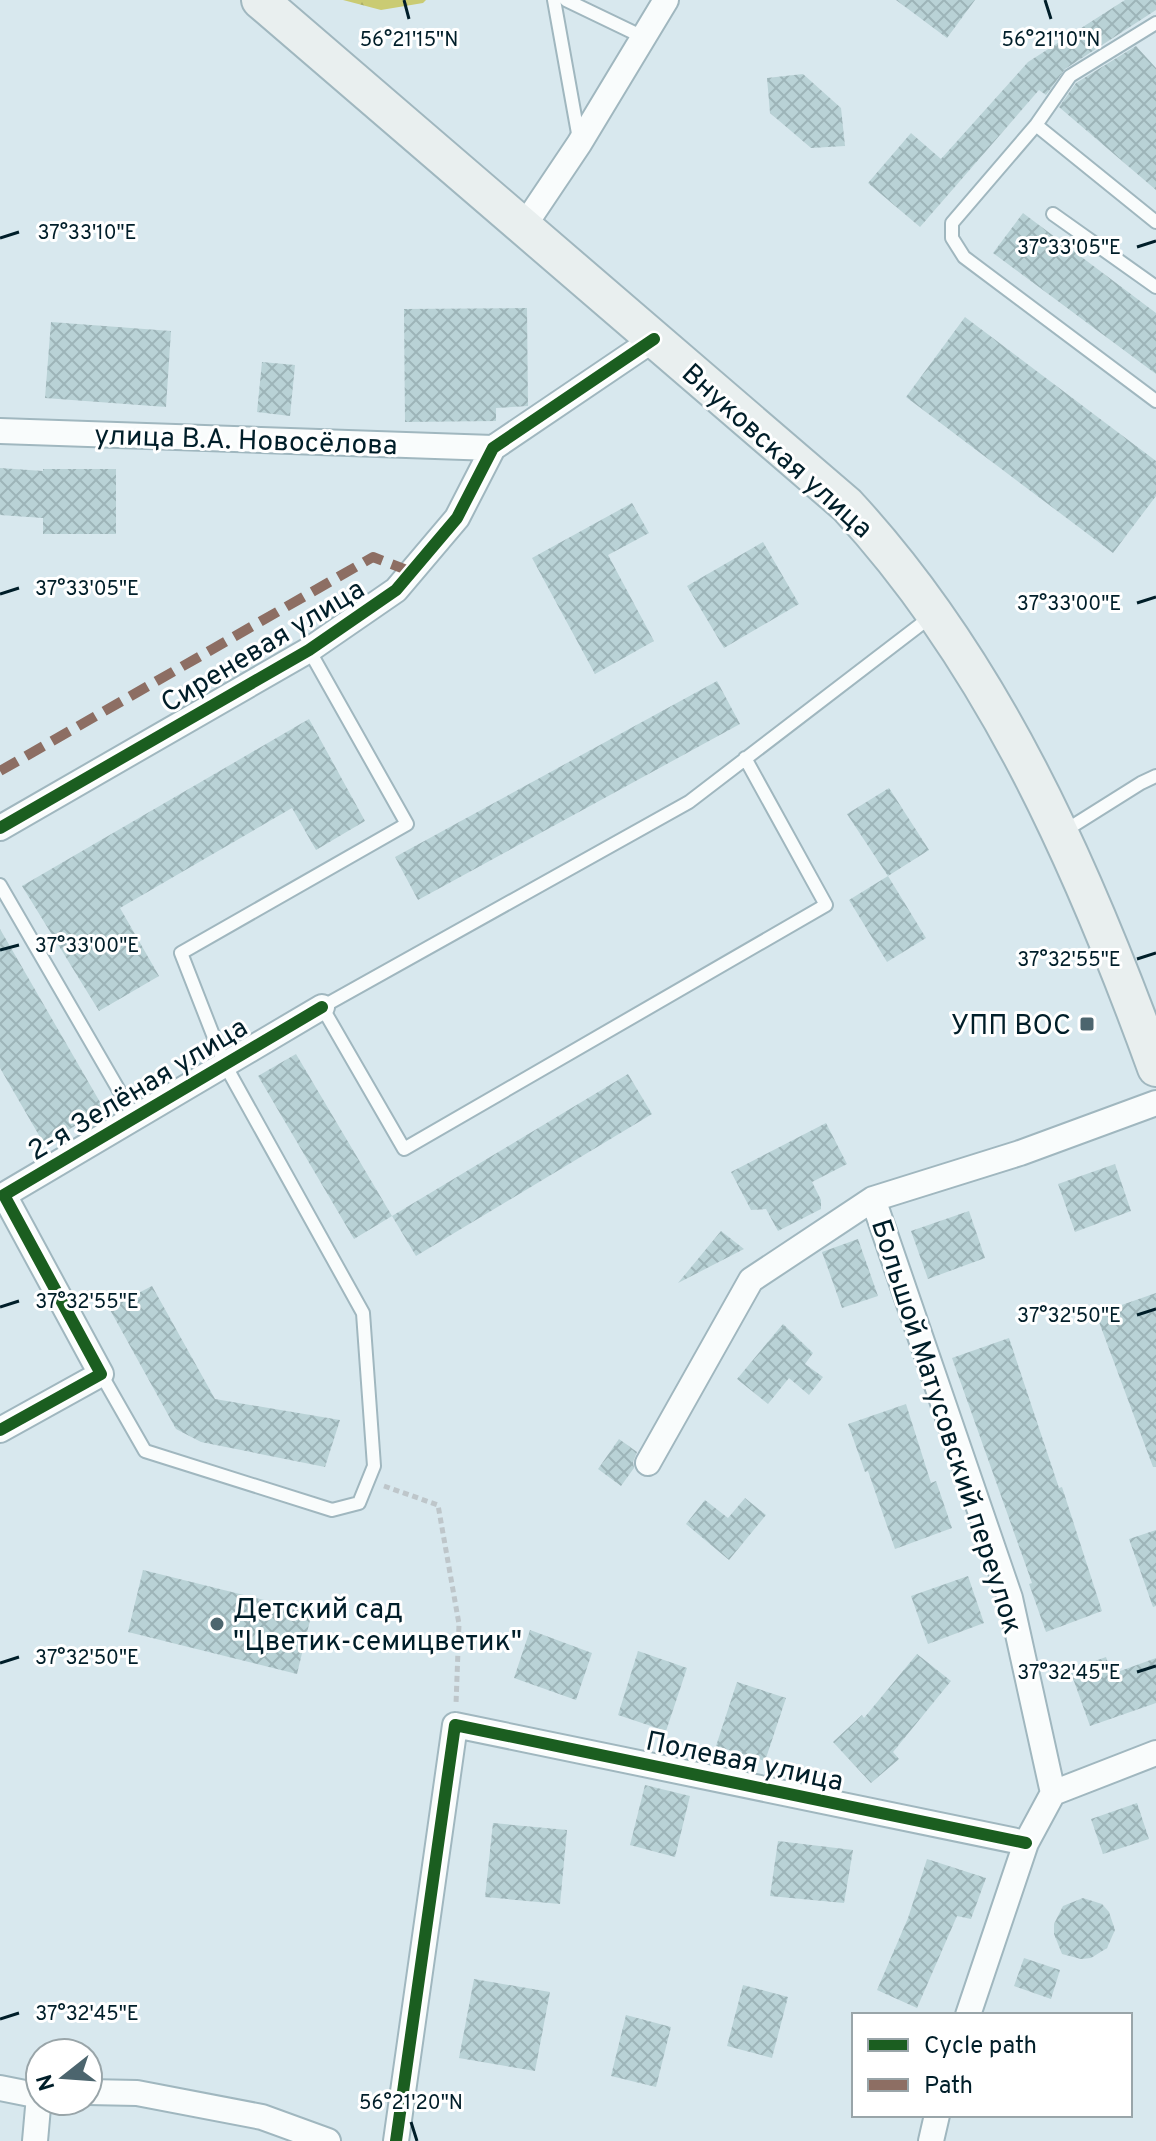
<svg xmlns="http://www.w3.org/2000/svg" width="1156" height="2141" font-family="Overpass,sans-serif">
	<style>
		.forest { fill: url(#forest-firs) }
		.building { fill: url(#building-cross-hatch) }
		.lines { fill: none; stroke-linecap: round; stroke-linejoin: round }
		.lane-casing { stroke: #a0b7bf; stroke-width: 16 }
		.street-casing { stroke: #a0b7bf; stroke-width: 28 }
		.secondary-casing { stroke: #a0b7bf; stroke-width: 40 }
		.path { stroke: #bec6ca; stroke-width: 5; stroke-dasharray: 6 4; stroke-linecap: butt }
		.lane { stroke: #f9fcfc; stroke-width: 12 }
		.street { stroke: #f9fcfc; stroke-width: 24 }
		.secondary { stroke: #e9efef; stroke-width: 36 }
		.quiet { stroke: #8d6e63; stroke-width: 10; stroke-dasharray: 20 10; stroke-linecap: butt }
		.cycleway-casing { stroke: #fff; stroke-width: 17 }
		.cycleway { stroke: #1b5e20; stroke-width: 12 }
		.ticks { fill: none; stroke: #001e29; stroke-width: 3 }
		.poi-dot { fill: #4c656e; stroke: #fff; stroke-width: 3 }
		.labels { text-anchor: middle; stroke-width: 6; stroke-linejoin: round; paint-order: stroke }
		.street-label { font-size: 28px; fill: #001e29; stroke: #fff }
		.poi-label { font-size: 28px; fill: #001e29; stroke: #fff; text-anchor: end }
		.ticks-label { font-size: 20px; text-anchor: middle; fill: #001e29; stroke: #fff; stroke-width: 6; stroke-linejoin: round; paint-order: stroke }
	</style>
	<defs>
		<pattern id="forest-firs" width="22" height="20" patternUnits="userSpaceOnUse" patternTransform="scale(2)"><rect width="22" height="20" fill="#cacb73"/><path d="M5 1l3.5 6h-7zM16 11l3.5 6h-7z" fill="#acae64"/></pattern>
		<pattern id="building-cross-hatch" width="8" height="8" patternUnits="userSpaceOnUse" patternTransform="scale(2)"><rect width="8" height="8" fill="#b9d2d6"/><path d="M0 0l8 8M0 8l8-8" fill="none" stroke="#9db4b8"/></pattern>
	</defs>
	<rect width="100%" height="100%" fill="#d8e8ee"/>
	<path class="forest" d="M343,0H426L423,3L381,10Z"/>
	<path class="building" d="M896,0H975L947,38Z
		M1125,0H1156V10L1065,69L1046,95L1039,90L920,227L868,183L911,133L941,159L1028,62Z
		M1136,46L1156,68V190L1059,107L1076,83Z
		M803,74L841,108L845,146L811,148L770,113L767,78Z
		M1023,213L1156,313V374L993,253Z
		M527,308L528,406L496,408V421L405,422L404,309Z
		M965,317L1156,461V496L1113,553L906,397Z
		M51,322L171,331L166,407L45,398Z
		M262,362L295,365L290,416L257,412Z
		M0,468L43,471V469H116V534H43V518L0,515Z
		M632,503L649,533L608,555L654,641L595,674L532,558Z
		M763,542L799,604L724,648L687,586Z
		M717,681L740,724L418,900L395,857Z
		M309,719L365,821L316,850L292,808L120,908L159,976L99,1011L22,886Z
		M889,788L929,850L888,876L926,938L887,962L849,900L888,876L847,814Z
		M0,929L104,1109L44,1144L0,1068Z
		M296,1054L392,1216L354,1239L258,1076Z
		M628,1074L652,1114L416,1256L392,1216Z
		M826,1123L847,1164L812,1182L821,1200V1209L778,1231L766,1209L751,1210L731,1172Z
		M1115,1164L1131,1211L1075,1232L1058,1184Z
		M969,1211L985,1258L928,1279L911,1231Z
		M721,1231L744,1249L678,1283Z
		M858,1239L878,1296L842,1308L822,1252Z
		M152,1286L215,1399L340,1420L325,1467L201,1442L176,1429L109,1308Z
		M1156,1293V1467H1153L1096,1314Z
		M783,1324L813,1353L805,1364L823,1377L809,1395L789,1378L768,1404L737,1379Z
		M1009,1338L1059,1488L1062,1487L1102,1611L1046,1632L1029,1584L1032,1583L952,1358Z
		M906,1404L931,1483L936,1481L952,1528L895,1549L868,1471L865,1472L848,1424Z
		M619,1439L637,1452L633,1462L634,1468L621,1486L598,1469Z
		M745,1498L766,1515L729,1560L686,1524L705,1500L728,1518Z
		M1156,1530V1606L1153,1607L1129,1539Z
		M143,1570L312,1612L297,1674L128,1632Z
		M968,1576L984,1623L928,1644L911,1596Z
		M530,1630L592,1653L576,1700L514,1678Z
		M638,1651L687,1668L666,1731L618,1715Z
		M917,1654L951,1681L893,1752L899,1759L871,1783L833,1742L862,1715L864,1718Z
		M1106,1657L1112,1674L1156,1658V1703L1090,1726L1070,1670Z
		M737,1682L786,1698L765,1761L716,1746Z
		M645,1785L690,1796L675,1857L630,1845Z
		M1137,1803L1149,1839L1103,1854L1091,1819Z
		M493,1823L567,1830L560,1904L485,1897Z
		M778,1841L853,1850L844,1903L770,1896Z
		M927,1859L986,1878L971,1919L957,1916L917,2008L877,1990L908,1918Z
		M1083,1898L1102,1904L1109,1912L1115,1930L1107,1948L1091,1958L1081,1959L1062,1954L1054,1934V1924L1063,1906Z
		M1024,1958L1060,1970L1051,1999L1014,1986Z
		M474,1979L550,1992L535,2071L459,2058Z
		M743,1985L788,1997L772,2058L727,2046Z
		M626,2015L671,2027L656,2087L611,2076Z"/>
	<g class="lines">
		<defs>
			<path id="lane" d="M554,0L579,139
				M566,0L645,38
				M1156,23L1070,76L1036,125L952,223V238L964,257L1156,401
				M1036,125L1156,222
				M1053,214L1156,287
				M745,758L826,905L404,1149L322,1007L689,802L933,615
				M1063,832L1141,783L1156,776
				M0,885L135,1118
				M101,1374L145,1451L332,1510L359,1503L374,1466L363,1313L224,1063L181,953L407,824L309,650"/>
			<path id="street" d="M524,226L579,144L666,0
				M0,431L493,448
				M0,828L309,650L396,590L457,518L493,448L654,339
				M873,1199L1010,1598L1053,1793
				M0,1430L101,1374L4,1195L322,1007
				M648,1463L751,1280L873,1199L1020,1153L1156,1103
				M968,2015L1026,1843L1053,1793L1156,1753
				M0,2088L40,2096
				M88,2092L137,2093L262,2117L328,2141
				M35,2141L39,2096
				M396,2141L455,1725L1026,1843
				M931,2141L937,2115"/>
			<path id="secondary" d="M260,0L847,505C994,664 1083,867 1156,1068"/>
		</defs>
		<use href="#lane" class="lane-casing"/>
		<use href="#street" class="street-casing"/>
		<use href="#secondary" class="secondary-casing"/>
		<path class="path" d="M384,1486L438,1505L459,1624L456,1704"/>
		<use href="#lane" class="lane"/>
		<use href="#street" class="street"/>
		<use href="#secondary" class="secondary"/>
		<path class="quiet" d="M0,771L373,557L412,572"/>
		<defs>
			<path id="cycleway" d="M0,828L309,650L396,590L457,518L493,448L654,339
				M0,1430L101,1374L4,1195L322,1007
				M396,2141L455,1725L1026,1843"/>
		</defs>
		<use href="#cycleway" class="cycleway-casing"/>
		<use href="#cycleway" class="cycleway"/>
	</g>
	<path class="ticks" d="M404,0L409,19M1045,0L1051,19M0,238L19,232M1137,247L1156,241M0,594L19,588M1137,603L1156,597M0,950L19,945M1137,959L1156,953M0,1307L19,1301M1137,1315L1156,1309M0,1663L19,1657M1137,1672L1156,1666M0,2019L19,2013M411,2122L417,2141"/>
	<g class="poi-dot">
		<rect x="1079" y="1016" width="16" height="16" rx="4"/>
		<circle cx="217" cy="1624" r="8"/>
	</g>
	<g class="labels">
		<g class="street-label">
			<text transform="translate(246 439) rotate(2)" y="10">улица В.А. Новосёлова</text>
			<text transform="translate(778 450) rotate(42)" y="10">Внуковская улица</text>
			<text transform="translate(262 645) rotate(-31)" y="10">Сиреневая улица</text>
			<text transform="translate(137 1088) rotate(-31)" y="10">2-я Зелёная улица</text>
			<text transform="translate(948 1426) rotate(72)" y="10">Большой Матусовский переулок</text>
			<text transform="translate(745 1760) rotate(12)" y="10">Полевая улица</text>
		</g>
		<g class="poi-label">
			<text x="1071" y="1034">УПП ВОС</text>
			<text x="233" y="1618" text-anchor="start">Детский сад<tspan x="233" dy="32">"Цветик-семицветик"</tspan></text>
		</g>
	</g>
	<g class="ticks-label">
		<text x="409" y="46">56°21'15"N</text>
		<text x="1051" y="46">56°21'10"N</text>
		<text x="87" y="239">37°33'10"E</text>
		<text x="1069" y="254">37°33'05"E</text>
		<text x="87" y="595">37°33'05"E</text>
		<text x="1069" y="610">37°33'00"E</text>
		<text x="87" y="952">37°33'00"E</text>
		<text x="1069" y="966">37°32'55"E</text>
		<text x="87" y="1308">37°32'55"E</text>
		<text x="1069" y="1322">37°32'50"E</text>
		<text x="87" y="1664">37°32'50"E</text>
		<text x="1069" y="1679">37°32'45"E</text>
		<text x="87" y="2020">37°32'45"E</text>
		<text x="411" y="2109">56°21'20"N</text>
	</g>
	<rect x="852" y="2013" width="280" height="104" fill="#ffffff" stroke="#99a5a9" stroke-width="2"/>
	<rect x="868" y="2039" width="40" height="12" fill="#1b5e20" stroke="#99a5a9" stroke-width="2"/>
	<text x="924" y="2053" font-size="24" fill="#001e29">Cycle path</text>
	<rect x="868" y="2079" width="40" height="12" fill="#8d6e63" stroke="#99a5a9" stroke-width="2"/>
	<text x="924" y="2093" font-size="24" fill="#001e29">Path</text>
	<g transform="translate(64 2077) rotate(253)"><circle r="38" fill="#ffffff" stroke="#99a5a9" stroke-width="2"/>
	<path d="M0-6L14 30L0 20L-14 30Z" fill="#4c656e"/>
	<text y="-12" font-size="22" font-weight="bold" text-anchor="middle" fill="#001e29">N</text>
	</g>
</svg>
